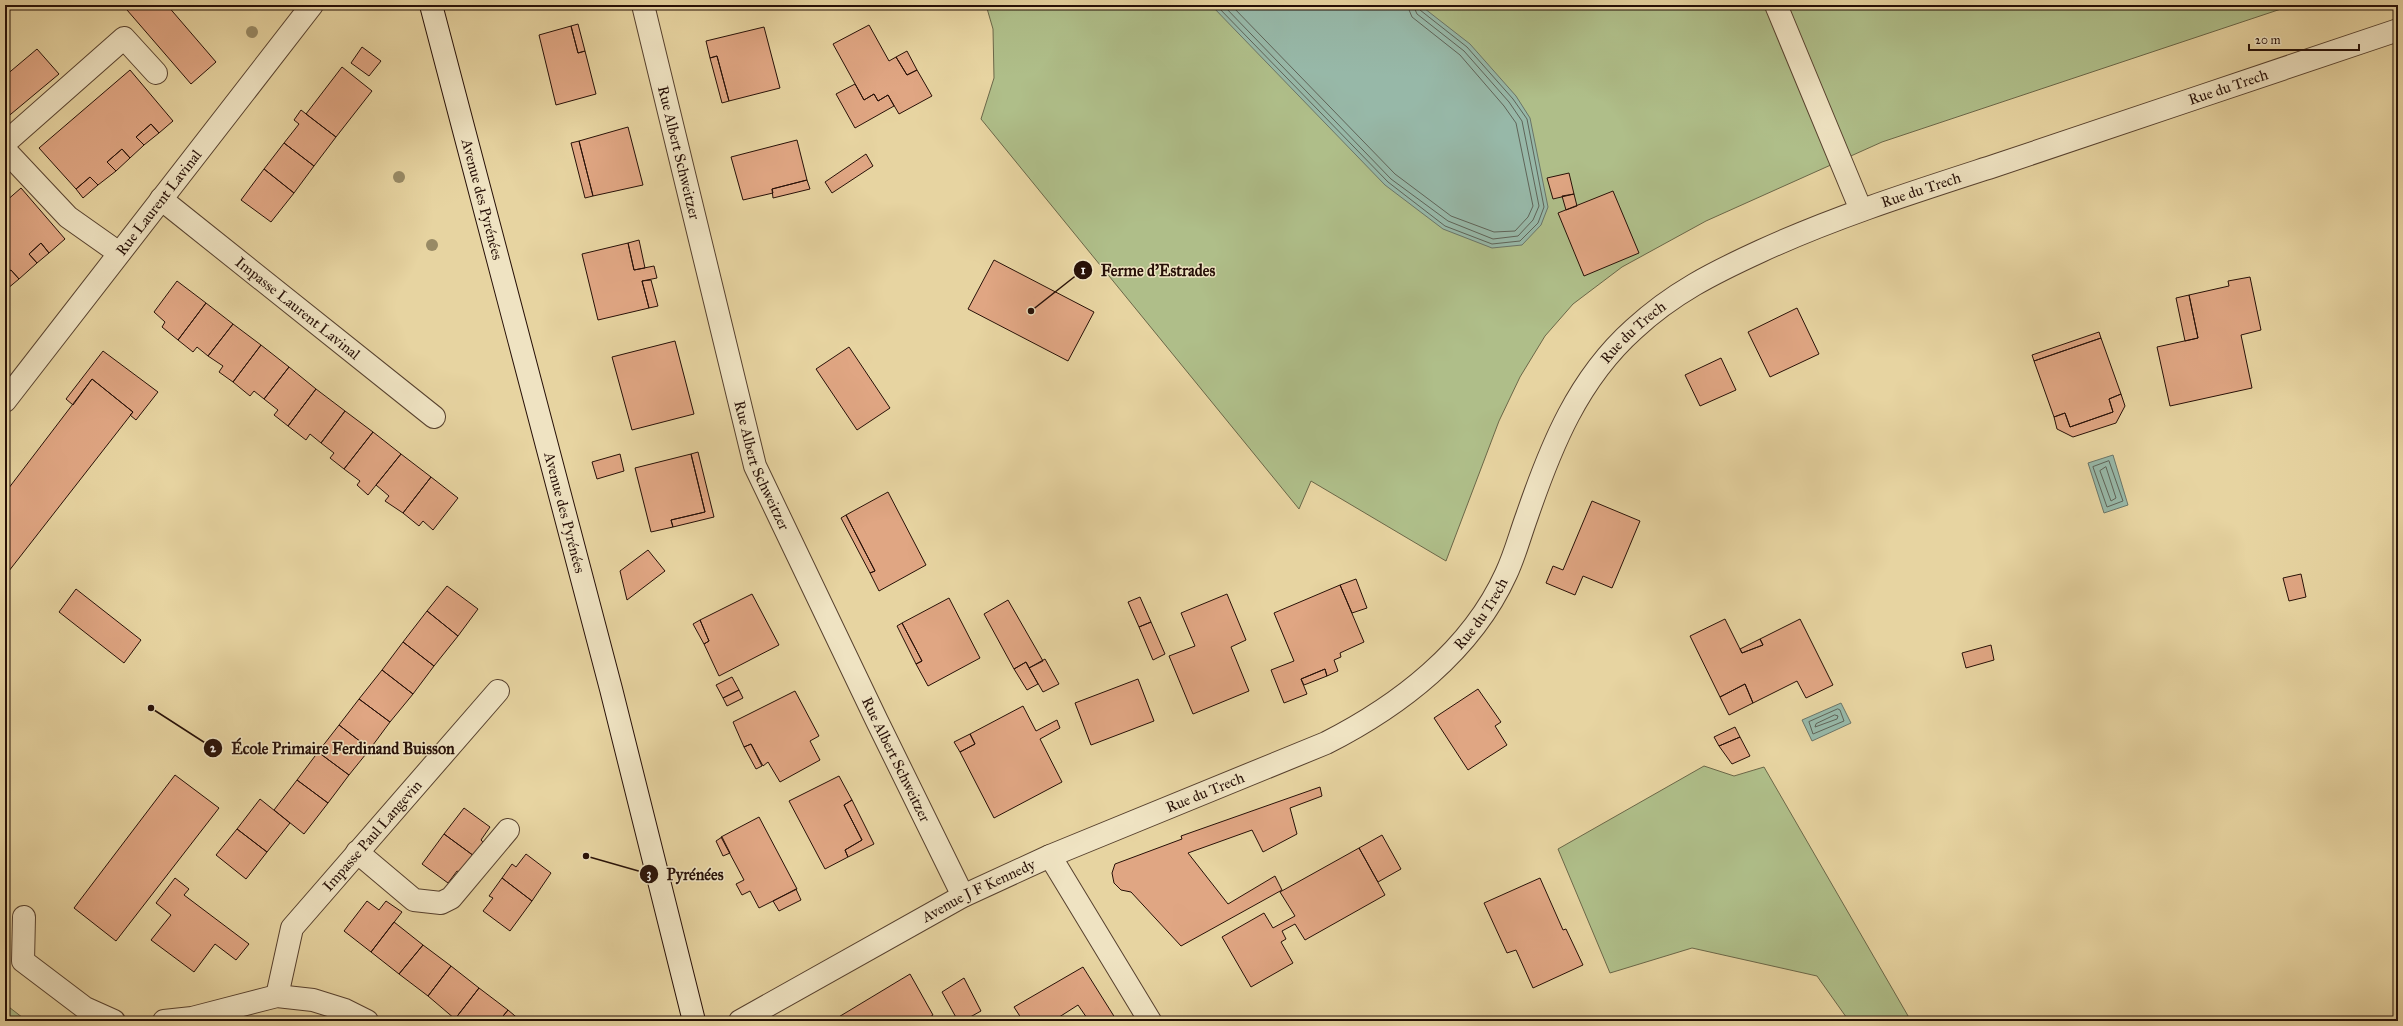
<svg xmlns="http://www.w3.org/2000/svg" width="2403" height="1026" font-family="'IM FELL Great Primer',serif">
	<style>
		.green { fill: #afbe89; stroke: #6b6748 }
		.water { fill: #97b8a8; stroke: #6a7568 }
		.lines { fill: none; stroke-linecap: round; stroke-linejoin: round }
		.shore { stroke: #5f6458; stroke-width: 1 }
		.building { fill: #e0a683; stroke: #271007 }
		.service-casing { stroke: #57412e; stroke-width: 24 }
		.minor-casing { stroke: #57412e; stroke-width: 24 }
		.tertiary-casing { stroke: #57412e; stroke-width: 24 }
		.secondary-casing { stroke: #271007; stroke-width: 24 }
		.service { stroke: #efe3c2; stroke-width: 22 }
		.minor { stroke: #efe3c2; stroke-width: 22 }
		.tertiary { stroke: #efe3c2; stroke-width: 22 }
		.secondary { stroke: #efe3c2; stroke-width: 22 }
		.tree { fill: #988a65 }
		.labels { text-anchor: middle; stroke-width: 3; stroke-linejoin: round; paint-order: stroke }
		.street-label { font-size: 15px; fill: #271007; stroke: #efe3c2 }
		.leader { fill: none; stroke: #271007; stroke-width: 1.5 }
		.callout-dot { fill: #271007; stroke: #efe3c2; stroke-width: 1.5 }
		.mark-label { font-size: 12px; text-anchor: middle; font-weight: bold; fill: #fff }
		.callout-label { font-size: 16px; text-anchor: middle; font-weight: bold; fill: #271007; stroke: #efe3c2; stroke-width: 3; stroke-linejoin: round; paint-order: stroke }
	</style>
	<rect width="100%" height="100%" fill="#e7d4a1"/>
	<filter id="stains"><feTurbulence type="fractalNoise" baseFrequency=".005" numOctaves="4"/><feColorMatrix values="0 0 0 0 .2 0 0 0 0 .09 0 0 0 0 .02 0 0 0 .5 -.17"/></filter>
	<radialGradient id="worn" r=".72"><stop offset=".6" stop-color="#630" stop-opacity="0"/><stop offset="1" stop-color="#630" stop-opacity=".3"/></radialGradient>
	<path class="green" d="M986,5H2293L1882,142L1706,221L1622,267L1573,304L1545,336L1520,377L1499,421L1446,561L1311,481L1299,509L981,119L994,78L993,29Z
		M1704,766L1734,776L1764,767L1911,1021H1849L1817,976L1692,948L1610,973L1558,849Z
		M5,1004L27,1021H5Z"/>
	<path class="water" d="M1211,5H1420L1470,44L1516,96L1530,118L1548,207L1541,225L1522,245L1492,248L1443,229L1385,185Z
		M2113,455L2128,505L2104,513L2088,463Z
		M1841,703L1851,723L1812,741L1802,720Z"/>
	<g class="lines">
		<path class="shore" d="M1216,5L1388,182L1445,226L1492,244L1520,241L1538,223L1544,207L1527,119L1513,99L1467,47L1420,10L1418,5
			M1223,5L1391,179L1448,221L1493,239L1518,236L1533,220L1539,206L1522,121L1509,102L1464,51L1417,14L1413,5
			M1231,5L1395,174L1451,216L1494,232L1515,231L1528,217L1533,206L1516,123L1504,106L1460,55L1412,17L1407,5
			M2109,461L2123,501L2107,507L2093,467Z
			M2106,467L2116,498L2111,501L2100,471Z
			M1838,709L1840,710L1844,721L1813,734L1809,722Z
			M1835,715L1838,716L1837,719L1815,727L1816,724Z"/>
	</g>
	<path class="building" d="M5,5H11L5,10Z
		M133,5H167L216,62L191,84L127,10Z
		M746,5H759L747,8Z
		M578,24L585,51L578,53L571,26Z
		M869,25L889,61L896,57L907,75L917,70L932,96L899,114L888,95L878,101L874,94L864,100L833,44Z
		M571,26L578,53L585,51L596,94L556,105L539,35Z
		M764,27L780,88L729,101L717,56L710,58L706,41Z
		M362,47L381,61L369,76L351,63Z
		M37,49L59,74L5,119V76Z
		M907,51L917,70L907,75L896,57Z
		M717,56L729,101L722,103L710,58Z
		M342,67L372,91L336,137L306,114Z
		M130,70L173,121L159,133L151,124L136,137L144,145L130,158L122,149L107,162L116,171L98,185L90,177L76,189L39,148Z
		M855,84L864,100L874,94L878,101L888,95L894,106L855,128L836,94Z
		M301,110L336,137L314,166L284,143L299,124L294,120Z
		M151,124L159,133L144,145L136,137Z
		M628,127L643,185L593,196L579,141Z
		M797,140L807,180L772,189L773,193L743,200L731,157Z
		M579,141L593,196L585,198L571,143Z
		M284,143L314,166L294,193L264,169Z
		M122,149L130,158L116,171L107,162Z
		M866,154L873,166L832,193L825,182Z
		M264,169L294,193L271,222L241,200Z
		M1569,173L1574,194L1553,199L1547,178Z
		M90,177L98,185L83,198L76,189Z
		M807,180L810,189L773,198L772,189Z
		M21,188L65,239L49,253L41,243L29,254L37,263L19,279L11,270L5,274V202Z
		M1613,191L1639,253L1584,276L1558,213Z
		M1574,194L1577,206L1566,210L1562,196Z
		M639,240L645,268L634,270L628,243Z
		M41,243L49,253L37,263L29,254Z
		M628,243L634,270L654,266L657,278L642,281L649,308L598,320L582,254Z
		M994,260L1094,312L1068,361L968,309Z
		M11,270L19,279L7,289L5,274Z
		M2250,277L2261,330L2241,335L2252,388L2170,406L2157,347L2198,338L2189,295L2229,286L2228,281Z
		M651,280L658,306L649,308L642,281Z
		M177,281L206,303L178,340L162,327L165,322L154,312Z
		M2189,295L2198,338L2185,341L2176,298Z
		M206,303L233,324L208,356L197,347L193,352L178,340Z
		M1797,308L1819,354L1770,377L1748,332Z
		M233,324L261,345L233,382L219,372L223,366L208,356Z
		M2099,332L2101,338L2034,361L2032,355Z
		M2101,338L2121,394L2109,399L2113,412L2070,427L2065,413L2054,417L2034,361Z
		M675,341L694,414L632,430L612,357Z
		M261,345L289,367L264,399L254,391L250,396L233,382Z
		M849,347L890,408L857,430L816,369Z
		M103,351L158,392L136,420L130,415L133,412L92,379L73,405L66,399Z
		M1721,358L1736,390L1700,406L1685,375Z
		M289,367L316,389L288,426L274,415L278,410L264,399Z
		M92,379L133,412L5,576V493Z
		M316,389L345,411L321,443L310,434L306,440L288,426Z
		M2121,394L2125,406L2116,423L2073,437L2057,429L2054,417L2065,413L2070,427L2113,412L2109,399Z
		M345,411L373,432L344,469L330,458L334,453L321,443Z
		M373,432L401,454L368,495L357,485L360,481L344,469Z
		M698,452L714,517L673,527L671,520L705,512L691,454Z
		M401,454L431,477L403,513L385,501L389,496L376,485Z
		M620,454L624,471L597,479L592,462Z
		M691,454L705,512L671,520L673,527L651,532L635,468Z
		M431,477L458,498L433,530L423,521L419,526L403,513Z
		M888,492L926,565L879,591L870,573L875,571L846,515Z
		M1592,501L1640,521L1612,588L1583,576L1575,595L1546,583L1553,566L1563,570Z
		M846,515L875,571L870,573L841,518Z
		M648,550L665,571L627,600L620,571Z
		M2301,574L2306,597L2289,601L2283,578Z
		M1356,579L1367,608L1352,613L1340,585Z
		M1340,585L1364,642L1340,653L1341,657L1334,660L1338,671L1327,676L1325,669L1301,679L1307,694L1284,703L1271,670L1294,661L1274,613Z
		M447,586L478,609L458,636L427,611Z
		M76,589L141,640L124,663L59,612Z
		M752,594L779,645L719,676L704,644L709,641L700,620Z
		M1227,594L1246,640L1231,647L1249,691L1193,714L1169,656L1195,646L1181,613Z
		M1140,597L1151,622L1139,627L1128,602Z
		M949,598L980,658L928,686L916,664L922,661L902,623Z
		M1008,600L1043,661L1029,668L1026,662L1014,669L984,614Z
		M427,611L458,636L434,666L403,642Z
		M1725,619L1742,653L1763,645L1760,639L1800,619L1833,685L1806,698L1797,681L1753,703L1745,684L1720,697L1690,636Z
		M700,620L709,641L704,644L693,624Z
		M1151,622L1165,654L1153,660L1139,627Z
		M902,623L922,661L916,664L897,626Z
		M1760,639L1763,645L1742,653L1740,649Z
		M403,642L434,666L413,694L382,670Z
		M1991,645L1994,660L1966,668L1962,653Z
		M1045,659L1059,684L1043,692L1029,668Z
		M1026,662L1038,684L1027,690L1014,669Z
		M1325,669L1327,676L1304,685L1301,679Z
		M382,670L413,694L390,722L359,699Z
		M732,677L739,690L723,698L716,685Z
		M1138,679L1154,721L1091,745L1075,703Z
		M1745,684L1753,703L1729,715L1720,697Z
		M1478,689L1501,722L1495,726L1507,745L1468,770L1434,718Z
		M739,690L743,698L727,706L723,698Z
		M795,691L819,736L810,741L820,760L780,782L768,762L763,766L751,744L744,747L733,722Z
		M359,699L390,722L370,749L339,725Z
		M1023,706L1036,731L1057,720L1060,728L1040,739L1062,782L994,818L960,752L975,744L970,734Z
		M339,725L370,749L349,775L318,752Z
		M1735,727L1740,737L1719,746L1714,737Z
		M970,734L975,744L960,752L954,742Z
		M1740,737L1750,756L1732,764L1719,746Z
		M751,744L762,766L756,769L744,747Z
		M318,752L349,775L328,803L297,780Z
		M175,775L219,808L116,941L74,908Z
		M839,776L852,800L844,805L862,840L845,850L848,857L825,869L789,801Z
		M297,780L328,803L304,834L274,810Z
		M1320,787L1322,796L1290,808L1297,834L1263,852L1252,830L1188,853L1228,904L1275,876L1282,890L1181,946L1131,892L1121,890L1114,883L1112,873L1115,864L1182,839L1181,836Z
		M260,799L290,823L267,852L237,829Z
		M852,800L874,844L848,857L845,850L862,840L844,805Z
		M464,808L490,827L481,840L484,843L474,856L444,834Z
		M759,817L797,889L759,908L750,891L742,895L736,884L744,880L721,837Z
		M237,829L267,852L246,879L216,855Z
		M444,834L474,856L461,873L457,871L448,883L422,864Z
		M1382,835L1401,869L1378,882L1359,848Z
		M722,837L730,853L723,856L716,841Z
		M1359,848L1385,895L1305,940L1295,924L1282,931L1286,939L1281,942L1293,963L1251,987L1222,937L1264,913L1273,928L1295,916L1280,892Z
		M526,854L551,873L532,901L502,878L512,864L516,867Z
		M175,878L189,889L184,895L249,944L236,960L215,944L194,972L151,940L171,915L156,903Z
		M502,878L532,901L510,931L483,911L493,898L489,896Z
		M1540,878L1563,930L1566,929L1583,965L1533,988L1516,950L1507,953L1484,903Z
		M796,889L801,900L779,911L773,901Z
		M367,901L379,910L386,901L402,912L371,952L344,931Z
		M394,922L423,945L399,974L371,952Z
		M423,945L451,966L428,996L399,974Z
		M451,966L479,988L455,1019L428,996Z
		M1083,967L1117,1021H1089L1078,1005L1053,1021H1023L1014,1007Z
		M910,974L933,1015L924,1021H832Z
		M964,978L981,1011L963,1021H958L942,992Z
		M479,988L508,1010L499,1021H459L455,1019Z
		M508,1010L521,1021H499Z"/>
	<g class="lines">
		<defs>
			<path id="service" d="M1776,5L1861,210
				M5,143L124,38L156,73
				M5,150L68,217L119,253
				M357,852L414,900L441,903L451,898L508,830"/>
			<g id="minor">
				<path id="s1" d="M643,5L755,466L877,721L963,896"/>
				<path id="s2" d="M161,199L434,417"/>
				<path id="s3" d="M5,401L312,5"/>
				<path d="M1050,856L1150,1021"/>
				<path d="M24,917L23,961L85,1008L114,1021"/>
				<path id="s4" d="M277,996L292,928L498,691"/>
				<path d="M164,1021L192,1018L277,996L313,1000L345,1010L367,1021"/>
			</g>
			<g id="tertiary">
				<path id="s5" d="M740,1021L963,896L1050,856L1326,743C1399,706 1471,651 1506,574C1515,555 1520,535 1527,516C1551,446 1578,379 1634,329C1673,293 1713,273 1761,251C1837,216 1917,191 1997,165C2131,120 2264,75 2398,30"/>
			</g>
			<g id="secondary">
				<path id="s6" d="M431,5L611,689L694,1021"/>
			</g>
		</defs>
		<use href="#service" class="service-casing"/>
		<use href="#minor" class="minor-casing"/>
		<use href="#tertiary" class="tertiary-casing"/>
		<use href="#secondary" class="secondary-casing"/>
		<use href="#service" class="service"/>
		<use href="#minor" class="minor"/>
		<use href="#tertiary" class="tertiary"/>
		<use href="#secondary" class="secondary"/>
	</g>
	<g class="tree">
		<circle cx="252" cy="32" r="6"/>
		<circle cx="399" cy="177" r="6"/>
		<circle cx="432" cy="245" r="6"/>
	</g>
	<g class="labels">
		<g class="street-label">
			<text dy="5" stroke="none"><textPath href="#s5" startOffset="1826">Rue du Trech</textPath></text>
			<text dy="5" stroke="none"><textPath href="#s1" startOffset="152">Rue Albert Schweitzer</textPath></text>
			<text dy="5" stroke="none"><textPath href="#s5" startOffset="1502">Rue du Trech</textPath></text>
			<text dy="5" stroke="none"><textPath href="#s6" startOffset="201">Avenue des Pyrénées</textPath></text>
			<text dy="5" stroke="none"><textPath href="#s3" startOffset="251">Rue Laurent Lavinal</textPath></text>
			<text dy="5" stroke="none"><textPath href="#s2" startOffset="175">Impasse Laurent Lavinal</textPath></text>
			<text dy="5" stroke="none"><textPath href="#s5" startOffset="1178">Rue du Trech</textPath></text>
			<text dy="5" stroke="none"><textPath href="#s1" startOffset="476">Rue Albert Schweitzer</textPath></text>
			<text dy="5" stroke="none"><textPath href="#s6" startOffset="525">Avenue des Pyrénées</textPath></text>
			<text dy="5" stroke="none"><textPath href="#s5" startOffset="854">Rue du Trech</textPath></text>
			<text dy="5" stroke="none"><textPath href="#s1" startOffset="800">Rue Albert Schweitzer</textPath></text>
			<text dy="5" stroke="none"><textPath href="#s5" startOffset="519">Rue du Trech</textPath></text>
			<text dy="5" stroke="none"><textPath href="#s4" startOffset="192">Impasse Paul Langevin</textPath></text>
			<text dy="5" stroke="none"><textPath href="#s5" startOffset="272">Avenue J F Kennedy</textPath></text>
		</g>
	</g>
	<path class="leader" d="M1031 311L1083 270M151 708L213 748M586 856L649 874"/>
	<g class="callout-dot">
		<circle cx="1031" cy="311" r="4"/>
		<circle cx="151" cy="708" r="4"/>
		<circle cx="586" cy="856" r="4"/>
		<circle cx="1083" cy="270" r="10"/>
		<circle cx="213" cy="748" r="10"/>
		<circle cx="649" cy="874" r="10"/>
	</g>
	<g class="mark-label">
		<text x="1083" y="274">1</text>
		<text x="213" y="752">2</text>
		<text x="649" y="878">3</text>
	</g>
	<g class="callout-label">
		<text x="1158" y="276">Ferme d’Estrades</text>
		<text x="343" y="754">École Primaire Ferdinand Buisson</text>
		<text x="695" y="880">Pyrénées</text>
	</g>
	<rect width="2403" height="1026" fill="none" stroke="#e7d4a1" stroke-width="20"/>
	<rect x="6" y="6" width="2391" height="1014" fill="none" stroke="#271007" stroke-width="2"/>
	<rect x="10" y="10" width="2383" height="1006" fill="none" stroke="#271007"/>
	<path d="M2249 44v6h110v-6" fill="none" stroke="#271007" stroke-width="2"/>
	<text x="2255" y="44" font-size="12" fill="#271007" stroke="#efe3c2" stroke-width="3" paint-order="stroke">20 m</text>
	<rect width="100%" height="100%" filter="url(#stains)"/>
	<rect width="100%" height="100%" fill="url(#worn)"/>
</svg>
